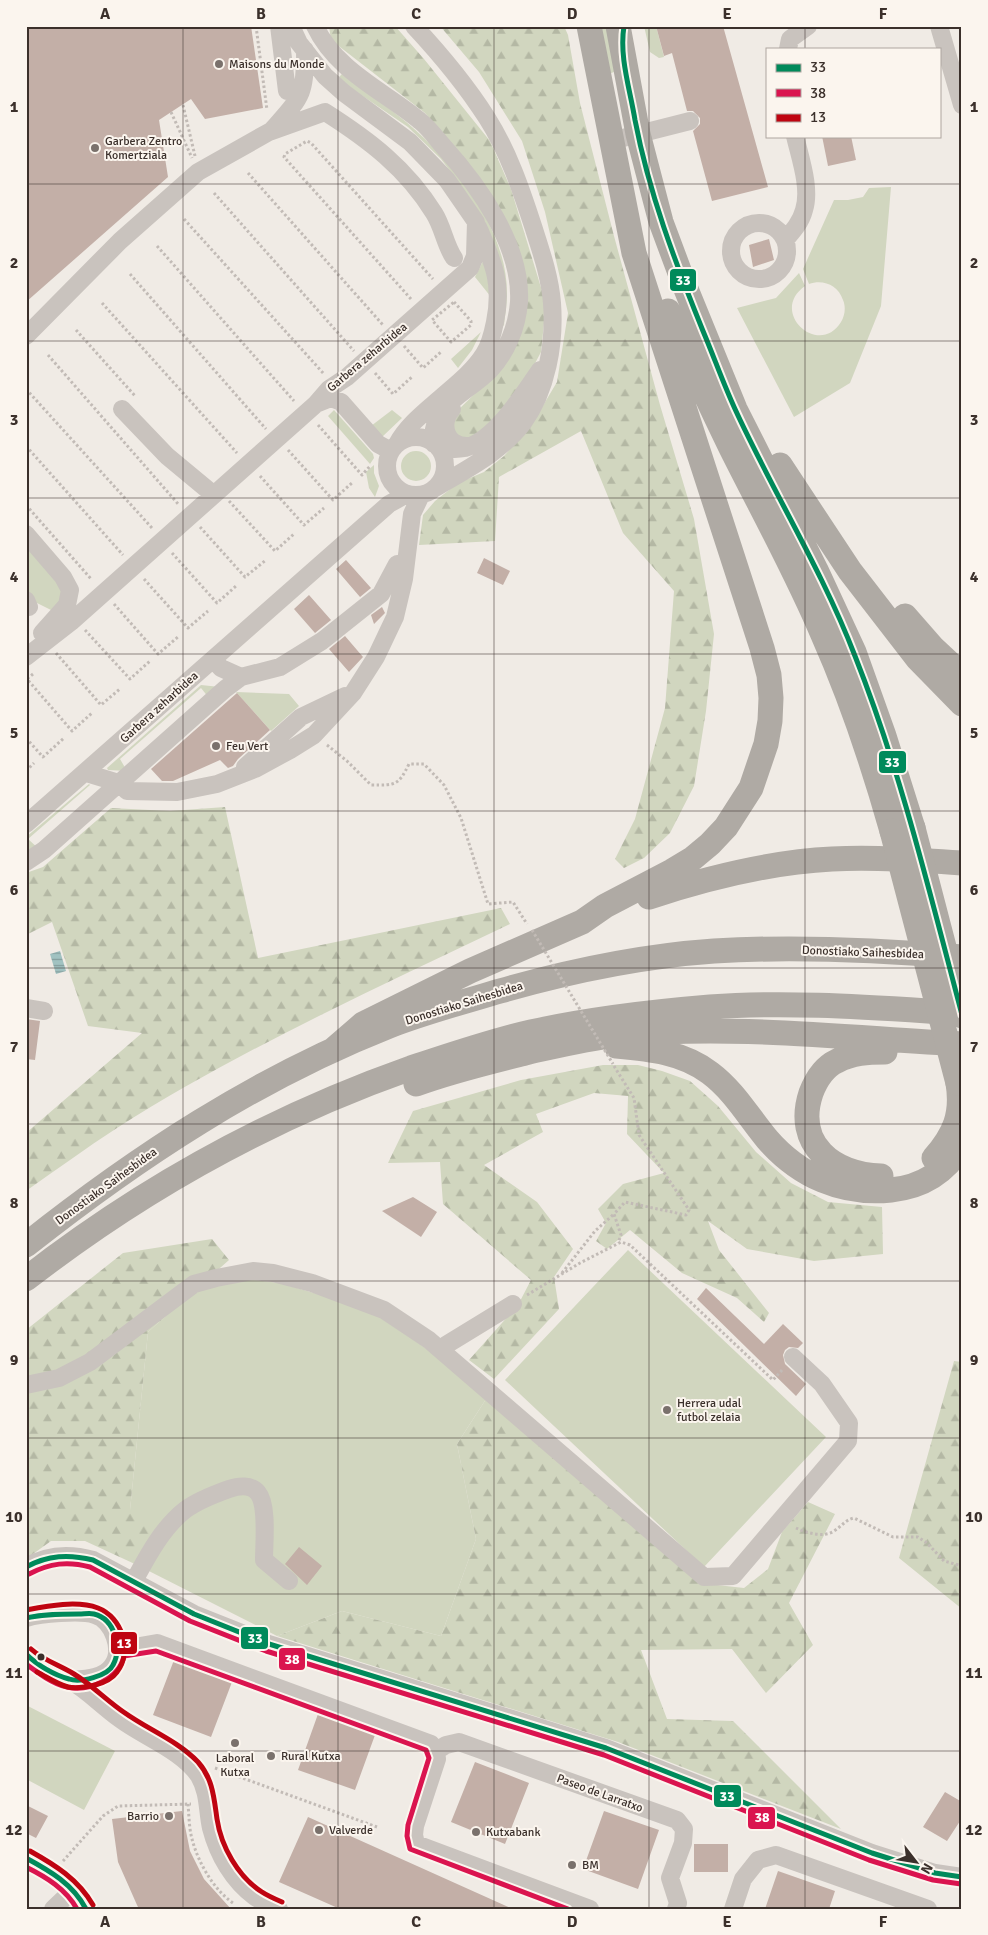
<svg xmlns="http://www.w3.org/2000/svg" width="988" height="1935" font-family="Signika,sans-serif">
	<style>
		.grass { fill: #d1d6bf }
		.forest { fill: url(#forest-firs) }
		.water { fill: url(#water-rules) }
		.building { fill: #c3afa7 }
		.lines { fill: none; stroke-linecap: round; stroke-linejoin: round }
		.path { stroke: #c2bbb6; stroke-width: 3; stroke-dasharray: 2.5 2.5; stroke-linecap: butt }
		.minor { stroke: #c9c3be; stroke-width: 18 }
		.highway { stroke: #afaaa4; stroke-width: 25 }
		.path-bridge { stroke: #c2bbb6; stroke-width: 3; stroke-dasharray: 2.5 2.5; stroke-linecap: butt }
		.highway-bridge { stroke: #afaaa4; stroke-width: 25 }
		.bus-1-casing { stroke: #fbf5ee; stroke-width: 9 }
		.bus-2-casing { stroke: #fbf5ee; stroke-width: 9 }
		.bus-3-casing { stroke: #fbf5ee; stroke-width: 9 }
		.bus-1 { stroke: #008a5b; stroke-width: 5 }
		.bus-2 { stroke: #da144f; stroke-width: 5 }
		.bus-3 { stroke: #bf0411; stroke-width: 5 }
		.grid { fill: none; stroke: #3b302b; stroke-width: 1; stroke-opacity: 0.55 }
		.poi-dot { fill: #7a716c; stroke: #fbf5ee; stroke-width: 2 }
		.bus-dot { fill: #3b302b; stroke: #fbf5ee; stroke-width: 2 }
		.labels { text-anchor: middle; stroke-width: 4; stroke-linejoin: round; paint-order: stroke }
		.poi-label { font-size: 12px; fill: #3b302b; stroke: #fbf5ee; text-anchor: start }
		.street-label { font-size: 12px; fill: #3b302b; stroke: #fbf5ee }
		.line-badge { stroke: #fbf5ee; stroke-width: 2 }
		.badge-label { font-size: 14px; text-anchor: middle; font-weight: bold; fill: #fff }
		.neatline { fill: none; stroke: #3b302b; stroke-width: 2 }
		.grid-label { font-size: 16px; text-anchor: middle; font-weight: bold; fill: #3b302b }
	</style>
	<defs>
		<pattern id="forest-firs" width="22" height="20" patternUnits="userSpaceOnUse" patternTransform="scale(1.25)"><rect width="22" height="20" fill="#d1d6bf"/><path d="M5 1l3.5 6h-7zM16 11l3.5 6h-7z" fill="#b4b8a4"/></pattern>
		<pattern id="water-rules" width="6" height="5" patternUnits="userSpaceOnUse" patternTransform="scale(1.25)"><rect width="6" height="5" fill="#a1c2c1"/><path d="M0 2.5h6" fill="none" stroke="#849e9d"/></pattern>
	</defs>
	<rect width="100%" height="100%" fill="#f0ebe5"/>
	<path class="grass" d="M600,26H607L616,71L607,75Z
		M644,26H656L664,57L659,58L650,52Z
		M342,74C357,87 375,97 391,110C445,150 508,224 507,295C507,305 505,315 504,325L500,329L503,304L457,180L441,159L408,127L351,88L339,77Z
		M891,187L881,306L850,383L794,417L737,308L776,298L799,273L805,286C768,312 819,358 841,322C845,315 846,307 843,300C838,285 823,279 809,284L803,269L834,200H848L863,197L869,188Z
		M484,259L491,297L475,277Z
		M481,332L472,350L458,368L451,359Z
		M334,410L373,454L374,458L370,464L328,416Z
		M392,410L402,418L382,437L371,426Z
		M401 466a15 15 0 1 1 30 0a15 15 0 1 1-30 0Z
		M374,465V473L379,486L375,497L369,488L366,472Z
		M26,543L64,586L58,608L55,612L33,601L26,586Z
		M201,685L220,687L209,698L201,688L120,759L127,771L108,770L107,768Z
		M236,692L289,694L299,706L271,731Z
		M89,784L90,785L28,839L39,849L26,857V837Z
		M628,1250L826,1437L704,1567L505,1380Z
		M246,1279L280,1283L331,1298L386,1318L488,1396L457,1444L476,1539L441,1636L342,1611L277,1636L137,1565L130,1510L148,1332L195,1290Z
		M26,1705L115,1751L84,1810L26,1779Z"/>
	<path class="forest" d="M329,26H395L424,59L490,141L511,189L546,304L541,352L523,386L478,438L463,439L452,430L455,413L493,376L520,318L487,192L474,170L425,113L331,40Z
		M440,26H564L568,35L580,103L614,236L660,405L694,519L714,634L706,711L694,786L670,833L644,858L624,868L615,859L635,819L665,708L674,591L623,533L581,431L499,477L495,541L419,545L423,515L435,501L458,483L484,472L504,456L532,424L557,382L568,313L545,212L522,141L479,72Z
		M225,807L258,958L501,908L510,924C377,988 241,1049 117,1128C86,1148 56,1170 26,1191V1133L142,1033L88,1026L52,922L26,935V873L43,867L111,808L170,811Z
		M603,1065H638L662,1071L690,1081L718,1106L756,1152L791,1183L828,1202L882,1207L883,1254L814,1261L747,1249L708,1221L719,1250L769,1313L764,1322L737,1298L682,1273L630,1230L607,1249L596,1241L606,1223L598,1209L623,1184L664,1173L627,1134L628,1096L594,1093L536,1114L543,1132L484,1165L537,1202L573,1249L554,1277L559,1309L494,1379L469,1360L518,1305L531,1280L443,1204L440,1162L388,1163L413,1111L521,1080Z
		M212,1239L229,1260L148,1332L130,1510L156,1536L137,1565L85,1541H51L26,1559V1330L123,1253Z
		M954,1361L962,1362V1609L899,1558Z
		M488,1396L699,1583L744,1588L768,1569L782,1532L808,1502L835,1514L789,1603L813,1645L766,1693L732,1649L641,1650L667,1719L733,1721L841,1829L618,1742L277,1636L342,1611L441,1636L476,1539L457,1444Z"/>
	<path class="water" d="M60,951L66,971L56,974L50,954Z"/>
	<path class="building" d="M26,26H251L263,108L205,119L191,99L159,120L168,177L26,302Z
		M656,26H723L768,187L712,201L693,131L700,124V118L693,111H687L672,53L664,56Z
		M822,136H851L856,160L828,166Z
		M769,239L774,260L753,267L749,245Z
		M484,558L510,571L503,585L477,573Z
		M346,560L371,588L360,597L336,569Z
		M309,595L331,620L315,633L294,609Z
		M382,607L385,613L374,624L371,615Z
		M345,636L363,657L349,672L329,649Z
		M237,693L270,730L238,759L233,766L228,768L220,760L173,781H162L151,769Z
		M26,1019L40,1021L35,1060L26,1059Z
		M413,1197L437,1212L421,1237L382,1211Z
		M706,1288L764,1344L783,1324L803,1343L798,1348L789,1347L785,1350L783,1355L785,1364L806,1384L796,1396L697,1299Z
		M299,1547L322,1566L307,1585L285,1564Z
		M174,1660L232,1682L211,1737L153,1715Z
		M318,1714L375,1735L355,1790L298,1770Z
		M475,1762L529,1783L505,1844L451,1822Z
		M945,1792L962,1802V1818L947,1841L923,1827Z
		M26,1805L48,1816L36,1838L26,1833Z
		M182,1811L190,1851L204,1879L231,1909H139L137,1905L118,1862L112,1819Z
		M604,1811L659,1830L638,1889L583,1869Z
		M308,1817L513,1909H340L279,1882Z
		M694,1844H728V1872H694Z
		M778,1871L835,1891L829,1909H765Z"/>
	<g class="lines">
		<path class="path" d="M256,26L267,110
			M183,105L195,156
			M171,112L192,158
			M248,173L383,325
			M214,193L354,351
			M184,219L324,374
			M157,246L294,401
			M130,274L266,429
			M411,299L284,157L285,154L307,141L311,143L433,279
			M454,302L471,321V325L451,342L432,320Z
			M102,303L237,453
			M76,330L136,397
			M404,346L423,368L442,351
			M48,355L179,505
			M375,373L393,394L413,376
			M26,389L152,528
			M318,425L362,475L371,465
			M26,446L123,555
			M288,450L333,500L353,482
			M260,476L304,525L324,508
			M229,501L275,551L295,533
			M26,505L92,580
			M200,527L245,577L266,560
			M172,553L217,603L236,586
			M144,579L188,628L208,611
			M114,604L158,654L179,636
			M85,630L130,679L150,661
			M56,653L101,705L121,688
			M33,674L27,679L72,731L92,713
			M26,738L43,757L64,738
			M327,745L347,761L371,785C396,785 398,786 409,764H424L444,785L461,818L488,904L513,902L527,924
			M26,771L34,763
			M614,1066L634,1098L639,1135L689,1210L686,1215L625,1202L614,1214L621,1235L618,1243
			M562,1273L595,1231L614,1214
			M527,1295L580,1263L621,1242L630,1245L773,1380L783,1369
			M796,1528C807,1533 824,1538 834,1531C842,1526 845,1520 854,1518L893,1537H918L927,1543L944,1561L962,1566
			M215,1768L377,1827
			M188,1804C189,1815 189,1828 192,1839C198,1862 213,1889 233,1903
			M63,1861L103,1816L118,1806L191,1804"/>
		<path class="minor" d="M279,26L287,91
			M315,26C336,71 384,91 420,121C429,128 436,138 443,146C479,186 522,246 519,302C517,327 507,352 490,370C467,394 428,405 434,444
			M414,26C441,55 466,85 487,118C508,151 521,189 533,226C541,251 550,277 552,303C555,343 547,390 523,423C500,453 467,469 435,488
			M939,26L962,105
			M788,49L790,39L808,26
			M273,129C301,97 306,94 305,50
			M611,141L690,121
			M731 251a28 28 0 1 1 56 0a28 28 0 1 1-56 0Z
			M785,240C793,231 801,222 804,210C811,188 800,158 795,136
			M26,336L120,241L198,172L269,132L325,112C369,140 406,168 434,213C443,227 445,245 454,258
			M316,404L331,398L341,402L378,444L391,451
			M122,409L167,456L214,495
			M452,409C439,424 446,447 468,446
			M387 466a29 29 0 1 1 58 0a29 29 0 1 1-58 0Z
			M397,444C408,424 427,410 444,395C458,383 474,370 484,354C490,345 493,332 495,322C503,283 493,262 478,227
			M438,447C447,449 455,450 465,448C495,440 523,395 540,370
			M26,534L63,577L70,590L67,605L42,633
			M26,600L29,607
			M26,657L71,622L316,404L329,389L347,377L470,268L475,256L476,222L447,180L410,142L344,93L325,76L299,43L291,26
			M213,659L221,668L241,677
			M245,767L301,717L345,696
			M86,773L119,783L127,791L177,792L217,784L255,769L290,750L314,735L353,693L376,657L395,617L404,579L412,514L421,495
			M26,824L389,504L407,494
			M26,862L44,850L225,689L241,677L280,667L322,641L381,594L397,564
			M26,1008L44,1011
			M442,1350L446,1345L513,1304
			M26,1385L59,1378L90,1362L194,1284L216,1278L253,1271L273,1273L312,1283L384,1310L429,1340L704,1577L733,1576L848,1441L849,1423L822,1384L793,1357
			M26,1567C48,1554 69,1553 93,1560L194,1614L269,1644L606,1748L872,1853L935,1873L962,1877
			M134,1581C147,1557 162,1528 185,1510C197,1501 215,1494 229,1489C238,1486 251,1484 258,1493C268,1505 264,1544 264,1560L289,1581
			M26,1618C40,1614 81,1610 95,1615C113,1620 124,1651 112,1666C103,1679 84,1679 70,1680
			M117,1650L157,1643L431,1744L436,1751L437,1759L415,1826L414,1835L416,1844L590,1909
			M26,1654C37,1666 54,1671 68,1679C87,1690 102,1706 120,1719C144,1737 183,1751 199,1776C209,1793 207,1810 211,1828C218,1855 233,1881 255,1897C262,1902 271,1905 279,1909
			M436,1751L446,1745L459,1742L677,1820L684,1829L683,1843L670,1878L678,1903L676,1909
			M26,1858C49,1870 75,1884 86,1909
			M53,1909L73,1890
			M733,1909L743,1879L758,1860L776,1855L928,1909"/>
		<path class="highway" d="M618,26L638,134L661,222L686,289L735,409L816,570L854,652L884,736L913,828
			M668,311C688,357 709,403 731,448C762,510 796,571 823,635C851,698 873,764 892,831
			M780,465L850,571L918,659L962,704
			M905,616L933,648L962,675
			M649,897C707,878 770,862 832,859C875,857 919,860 962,863
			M616,1046C649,1049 683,1052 710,1073C734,1091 748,1116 767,1139C799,1176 842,1195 891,1190C922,1187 946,1172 962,1145
			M333,1050L363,1024L470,971L582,922L605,906L672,871L692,859L710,844L726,827L751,788L766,744L770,721L771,698L769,675L762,648L634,253L589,26
			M416,1084C451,1071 489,1062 525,1053C556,1046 587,1038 618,1035C732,1024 848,1038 962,1044
			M934,1158C955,1134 963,1114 958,1083
			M881,1176C833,1175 794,1144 811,1093C816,1080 824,1067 837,1061C852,1053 868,1052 885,1052
			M26,1245C137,1157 257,1078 389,1026C425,1012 463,1002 500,991C570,971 642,956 714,951C797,946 880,950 962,957
			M26,1279C143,1188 272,1117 411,1068C451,1055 491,1041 531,1032C590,1019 650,1012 710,1007C793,1001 877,1008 960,1013"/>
		<path class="path-bridge" d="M532,930L613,1064"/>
		<path class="highway-bridge" d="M913,828L962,1016
			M892,831L958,1083"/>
		<defs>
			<path id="bus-1" d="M624,26C619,57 630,89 635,120C649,193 675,262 703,331C714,357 723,383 735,409C773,492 822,570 855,656C901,772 930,894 962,1015
				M26,1567C48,1555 69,1554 93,1560L194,1614L269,1644L606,1748L872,1853L935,1873L962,1877
				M26,1618C44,1614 61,1614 79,1614C84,1614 90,1613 94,1614C115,1619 122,1648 113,1665C108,1676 80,1683 69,1679C54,1675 37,1665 26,1654
				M26,1858C50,1871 73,1884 86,1909"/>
			<path id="bus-2" d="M29,1574C50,1563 68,1561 90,1567L190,1621L266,1651L604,1755L869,1860L933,1880L961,1884
				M26,1664C38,1673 53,1684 67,1687C89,1692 119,1679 124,1656L156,1651L426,1750L429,1758L408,1825L407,1836L410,1849L568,1909
				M26,1867C46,1877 66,1889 77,1909"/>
			<path id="bus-3" d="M26,1610C47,1606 77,1600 98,1608C122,1617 133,1651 117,1672C112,1679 103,1683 95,1685C86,1687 77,1689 68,1687C57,1684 47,1677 37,1672
				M31,1649C43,1660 59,1665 74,1674C92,1685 107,1701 125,1713C149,1730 178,1741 198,1762C213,1779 214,1798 217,1819C221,1846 238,1877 262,1892C268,1896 275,1899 282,1902
				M30,1851C55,1865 78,1879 93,1905"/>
		</defs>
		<use href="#bus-1" class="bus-1-casing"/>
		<use href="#bus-2" class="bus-2-casing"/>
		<use href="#bus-3" class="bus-3-casing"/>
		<use href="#bus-1" class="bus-1"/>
		<use href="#bus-2" class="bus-2"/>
		<use href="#bus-3" class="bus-3"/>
	</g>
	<path class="grid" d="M183,26V1909M338,26V1909M494,26V1909M649,26V1909M805,26V49M805,136V1909M26,184H962M26,341H962M26,498H962M26,654H962M26,811H962M26,968H962M26,1124H962M26,1281H962M26,1438H962M26,1594H962M26,1751H962"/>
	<g class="poi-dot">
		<circle cx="219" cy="64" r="5"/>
		<circle cx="95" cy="148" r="5"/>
		<circle cx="216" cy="746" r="5"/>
		<circle cx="667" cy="1410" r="5"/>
		<circle cx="235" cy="1743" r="5"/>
		<circle cx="271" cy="1756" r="5"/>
		<circle cx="169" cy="1816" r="5"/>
		<circle cx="319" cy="1830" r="5"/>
		<circle cx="476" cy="1832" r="5"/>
		<circle cx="572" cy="1865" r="5"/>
	</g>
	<circle class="bus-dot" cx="41" cy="1657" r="4.5"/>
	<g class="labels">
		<g class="poi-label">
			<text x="229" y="68">Maisons du Monde</text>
			<text x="105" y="145">Garbera Zentro<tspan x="105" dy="14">Komertziala</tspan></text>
			<text x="226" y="750">Feu Vert</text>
			<text x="677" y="1407">Herrera udal<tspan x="677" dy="14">futbol zelaia</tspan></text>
			<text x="281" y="1760">Rural Kutxa</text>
			<text x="235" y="1762" text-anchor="middle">Laboral<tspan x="235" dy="14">Kutxa</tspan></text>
			<text x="159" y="1820" text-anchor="end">Barrio</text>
			<text x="329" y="1834">Valverde</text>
			<text x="486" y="1836">Kutxabank</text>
			<text x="582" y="1869">BM</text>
		</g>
		<g class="street-label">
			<text transform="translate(367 357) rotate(-40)" y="4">Garbera zeharbidea</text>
			<text transform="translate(159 707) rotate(-42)" y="4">Garbera zeharbidea</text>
			<text transform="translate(863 952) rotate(2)" y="4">Donostiako Saihesbidea</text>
			<text transform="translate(464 1003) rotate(-17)" y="4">Donostiako Saihesbidea</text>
			<text transform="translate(106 1186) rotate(-36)" y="4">Donostiako Saihesbidea</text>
			<text transform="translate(600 1793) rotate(20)" y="4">Paseo de Larratxo</text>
		</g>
	</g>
	<g class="line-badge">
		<rect x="669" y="268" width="28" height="24" rx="5" fill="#008a5b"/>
		<rect x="878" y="750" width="29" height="24" rx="5" fill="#008a5b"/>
		<rect x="240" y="1626" width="29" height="24" rx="5" fill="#008a5b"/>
		<rect x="110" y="1631" width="28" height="24" rx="5" fill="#bf0411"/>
		<rect x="278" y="1647" width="28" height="24" rx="5" fill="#da144f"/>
		<rect x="713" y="1784" width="29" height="24" rx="5" fill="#008a5b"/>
		<rect x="747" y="1806" width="29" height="24" rx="5" fill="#da144f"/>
	</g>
	<g class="badge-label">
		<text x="683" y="285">33</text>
		<text x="892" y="767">33</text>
		<text x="255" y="1643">33</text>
		<text x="124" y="1648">13</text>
		<text x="292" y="1664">38</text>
		<text x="727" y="1801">33</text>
		<text x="762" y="1822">38</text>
	</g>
	<rect width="988" height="1935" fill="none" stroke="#fbf5ee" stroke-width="55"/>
	<rect x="766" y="48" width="175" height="90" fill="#fbf5ee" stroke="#aea6a0"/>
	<rect x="776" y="64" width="25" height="8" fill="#008a5b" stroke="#aea6a0"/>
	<text x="810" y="72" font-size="15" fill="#3b302b">33</text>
	<rect x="776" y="89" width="25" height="8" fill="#da144f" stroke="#aea6a0"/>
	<text x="810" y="98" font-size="15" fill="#3b302b">38</text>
	<rect x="776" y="114" width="25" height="8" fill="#bf0411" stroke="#aea6a0"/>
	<text x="810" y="122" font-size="15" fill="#3b302b">13</text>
	<g transform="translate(916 1862) rotate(121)" stroke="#fbf5ee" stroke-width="4" paint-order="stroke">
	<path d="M0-4L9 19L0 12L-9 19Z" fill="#3b302b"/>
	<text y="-8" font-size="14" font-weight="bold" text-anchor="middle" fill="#3b302b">N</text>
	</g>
	<rect x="28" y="28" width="932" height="1880" class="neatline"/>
	<g class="grid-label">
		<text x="105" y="19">A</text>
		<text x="261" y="19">B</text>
		<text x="416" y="19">C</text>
		<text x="572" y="19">D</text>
		<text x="727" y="19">E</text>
		<text x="883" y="19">F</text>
		<text x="14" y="112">1</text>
		<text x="974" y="112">1</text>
		<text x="14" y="268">2</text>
		<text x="974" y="268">2</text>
		<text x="14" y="425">3</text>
		<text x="974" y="425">3</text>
		<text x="14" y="582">4</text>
		<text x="974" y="582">4</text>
		<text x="14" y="738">5</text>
		<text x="974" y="738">5</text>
		<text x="14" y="895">6</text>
		<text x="974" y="895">6</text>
		<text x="14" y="1052">7</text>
		<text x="974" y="1052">7</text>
		<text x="14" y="1208">8</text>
		<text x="974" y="1208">8</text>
		<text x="14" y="1365">9</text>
		<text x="974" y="1365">9</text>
		<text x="14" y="1522">10</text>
		<text x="974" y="1522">10</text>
		<text x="14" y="1678">11</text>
		<text x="974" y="1678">11</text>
		<text x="14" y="1835">12</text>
		<text x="974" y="1835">12</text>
		<text x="105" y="1927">A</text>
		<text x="261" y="1927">B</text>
		<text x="416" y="1927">C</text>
		<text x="572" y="1927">D</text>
		<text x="727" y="1927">E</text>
		<text x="883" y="1927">F</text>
	</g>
</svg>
